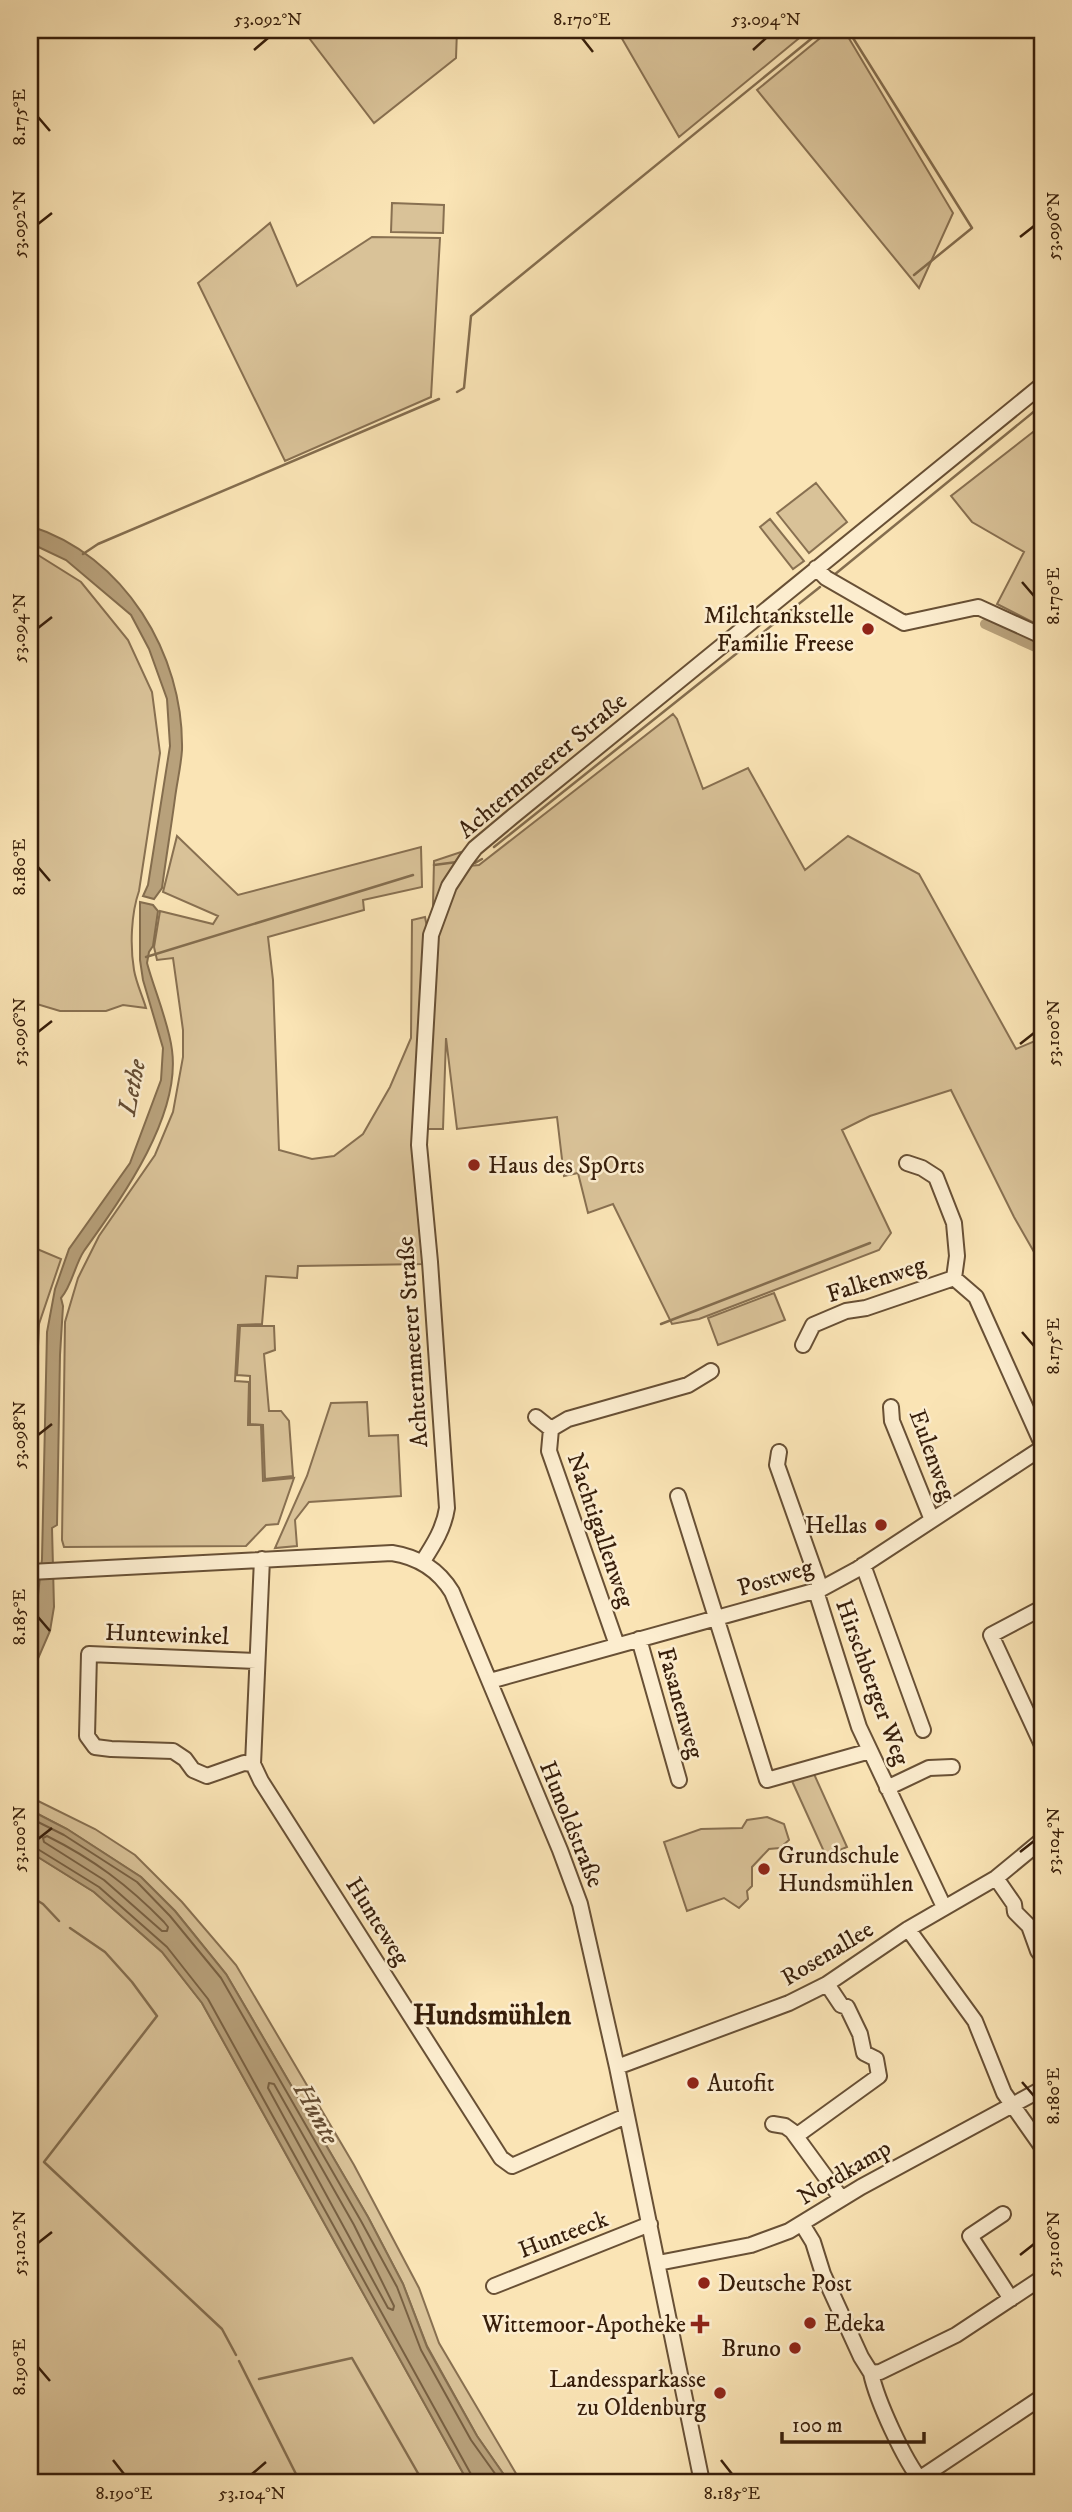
<svg xmlns="http://www.w3.org/2000/svg" width="1072" height="2512" font-family="'IM FELL DW Pica',serif">
	<style>
		.green { fill: #d9c298; stroke: #887051; stroke-width: 2 }
		.water { fill: #b8a17b; stroke: #846d4e; stroke-width: 2 }
		.lines { fill: none; stroke-linecap: round; stroke-linejoin: round }
		.shore { stroke: #786042; stroke-width: 2 }
		.stream { stroke: #846d4e; stroke-width: 2.5 }
		.canal { stroke: #b8a17b; stroke-width: 10 }
		.minor-casing { stroke: #685035; stroke-width: 18 }
		.minor { stroke: #fcedcf; stroke-width: 14 }
		.ticks { fill: none; stroke: #371e0a; stroke-width: 2.5 }
		.poi-dot { fill: #8f2418; stroke: #fcedcf; stroke-width: 2.5 }
		.labels { text-anchor: middle; stroke-width: 5; stroke-linejoin: round; paint-order: stroke }
		.poi-label { font-size: 24px; fill: #371e0a; stroke: #fcedcf; text-anchor: end }
		.street-label { font-size: 24px; fill: #371e0a; stroke: #fcedcf }
		.water-label { font-size: 26px; font-style: italic; fill: #644c32; stroke: #fcedcf }
		.quarter-label { font-size: 28px; font-weight: bold; fill: #371e0a; stroke: #fcedcf }
		.neatline { fill: none; stroke: #371e0a; stroke-width: 2.5 }
		.ticks-label { font-size: 18px; text-anchor: middle; fill: #371e0a }
	</style>
	<rect width="100%" height="100%" fill="#fae4b5"/>
	<filter id="stains"><feTurbulence type="fractalNoise" baseFrequency=".00286" numOctaves="4"/><feColorMatrix values="0 0 0 0 .2 0 0 0 0 .09 0 0 0 0 .02 0 0 0 .5 -.17"/></filter>
	<radialGradient id="worn" r=".72"><stop offset=".6" stop-color="#630" stop-opacity="0"/><stop offset="1" stop-color="#630" stop-opacity=".3"/></radialGradient>
	<path class="green" d="M303,30H457L456,58L374,123Z
		M617,30H809L679,137Z
		M830,30H844L953,213L919,288L757,90Z
		M392,203L444,205L443,233L391,232Z
		M270,223L297,286L372,237L440,238L431,397L285,461L198,283Z
		M1042,425V627L997,604L1024,552L972,522L951,496Z
		M816,483L847,522L809,553L777,513Z
		M770,519L804,561L793,569L760,527Z
		M30,550L81,582L128,640L152,692L160,753L139,891C131,914 130,946 134,970C136,982 142,995 146,1008L123,1005L106,1011H60L30,1002Z
		M673,714L677,719L703,789L748,768L805,870L848,836L919,874L1016,1049L1042,1038V1266L1014,1217L951,1090L870,1116L842,1130L891,1233L879,1250L699,1319L672,1324L613,1204L588,1213L578,1173L564,1176L557,1117L457,1129L446,1038L443,1129H426L435,934L453,888L468,866L479,865Z
		M177,836L238,895L421,847L422,887L363,900L364,910L268,937L273,980L279,1150L312,1159L334,1156L363,1134L390,1087L411,1038L412,920L425,917L428,932L425,1264L298,1266L297,1278L266,1276L262,1324L238,1325L235,1381L249,1382L248,1425H261L263,1481L294,1478L278,1524L266,1525L246,1546L64,1547L62,1540L65,1322L78,1278L99,1236L155,1155L173,1112L183,1057V1030L173,958L157,960L154,947L160,911L213,924L218,916L163,892Z
		M461,852L463,857L433,905L434,861Z
		M30,1246L61,1259L39,1324L34,1436L30,1435Z
		M774,1293L785,1320L718,1345L708,1318Z
		M240,1326H274L275,1350L264,1354L269,1411H281L289,1421L293,1476L265,1479L263,1425L250,1424V1376L237,1375Z
		M367,1402L369,1436L398,1435L401,1496L309,1502L295,1520L297,1546L275,1548L307,1476L331,1403Z
		M814,1774L847,1847L826,1856L792,1781Z
		M30,1797L95,1829L135,1855L182,1902L236,1965L354,2165L419,2288L439,2343L521,2482H509L477,2436L427,2346L403,2284L368,2217L226,1974L175,1911L141,1877L67,1829L30,1810Z
		M767,1817L784,1824L789,1840L780,1848L769,1849L752,1867V1886L747,1891L748,1899L739,1908L724,1898L687,1911L664,1842L701,1829L742,1828L747,1820Z
		M30,1852L94,1892L162,1952L202,2003L468,2482H30Z"/>
	<path class="water" d="M30,526C124,555 184,654 182,750C181,766 177,782 175,798C171,828 166,858 162,888L154,899L143,896L148,885L170,746L167,699L149,649L131,615L66,560L30,543Z
		M140,902L153,905L158,911L153,946L149,952L147,963C154,989 169,1024 172,1050C181,1117 121,1199 84,1251C75,1264 72,1286 61,1298L63,1306L60,1355L57,1525L52,1528L54,1607L50,1631L30,1677V1633L35,1622L42,1559L47,1332L55,1289L69,1249L130,1163L161,1080L163,1048L143,980L140,960Z
		M30,1810L67,1829L141,1877L175,1911L226,1974L368,2217L403,2284L427,2347L477,2436L509,2482H468L202,2003L162,1952L94,1892L30,1852Z"/>
	<g class="lines">
		<path class="shore" d="M30,1818L64,1835L137,1882L170,1916L221,1978L361,2221L397,2287L421,2350L471,2440L501,2482
			M47,1836C93,1859 128,1885 164,1922L168,1927L167,1931H162L104,1880L44,1842L43,1838Z
			M30,1847L36,1848L99,1887L167,1947L208,1999L472,2476L473,2482
			M269,2083L274,2084L354,2225L394,2306L393,2310L388,2308L268,2088Z"/>
		<path class="stream" d="M848,30L972,228L914,275
			M457,392L464,388L471,316L822,30
			M83,554L98,544L439,399
			M834,575L1042,405
			M494,847L820,587
			M475,863L482,859
			M434,865L457,862
			M146,957L413,875
			M661,1324L870,1243
			M30,1896L43,1904L59,1921
			M70,1928L105,1952L132,1982L157,2016L44,2162L222,2329L236,2355
			M239,2361L300,2482
			M259,2379L352,2358L423,2482"/>
		<path class="canal" d="M985,624L1042,650"/>
		<defs>
			<path id="minor" d="M816,568L826,578L904,623L978,607L1042,636
				M907,1163L922,1168L936,1177L954,1223L957,1256L954,1278
				M803,1345L813,1325L846,1311L866,1308L954,1278L976,1297L1042,1444
				M891,1407L892,1421L932,1520
				M536,1417L551,1429
				M779,1452L777,1465L821,1589
				M678,1496L767,1780L870,1751
				M262,1559L253,1764L261,1781L501,2158L512,2166L626,2116
				M423,1561C434,1544 444,1528 447,1508L430,1262L419,1145L431,935L449,886L466,860L475,848L512,817L1042,385
				M863,1565L923,1730
				M30,1572L392,1553C418,1557 438,1569 452,1592L560,1850L580,1904L617,2067L702,2482
				M816,1591L859,1727L944,1907
				M1042,1608L991,1635L1042,1745
				M639,1639L679,1780
				M617,1645L549,1451L551,1429L568,1419L688,1385L711,1371
				M490,1681L821,1589L856,1570L1042,1448
				M253,1764L244,1763L207,1776L193,1770L185,1759L173,1751L111,1749L95,1747L87,1736L89,1654L257,1661
				M887,1788L929,1768L952,1767
				M996,1878L1014,1904L1015,1912L1029,1926L1038,1951L1042,1956
				M908,1929L975,2021L1004,2093L1042,2147
				M617,2067L789,2003L827,1984L908,1929L996,1878L1042,1840
				M773,2124L785,2126L792,2131L841,2198
				M796,2136L879,2076L876,2059L864,2053L860,2034L847,2007L841,2005L827,1984
				M1003,2214L970,2236L1011,2299
				M802,2224L813,2242L823,2274L861,2357L871,2373L880,2372L956,2335L1042,2278
				M658,2263L751,2245L789,2231L861,2187L1042,2089
				M494,2286L650,2224
				M871,2373C877,2401 904,2460 922,2482
				M919,2479L1042,2397"/>
		</defs>
		<use href="#minor" class="minor-casing"/>
		<use href="#minor" class="minor"/>
	</g>
	<path class="ticks" d="M582,38L593,52M254,50L268,38M753,50L766,38M38,117L50,131M38,224L52,213M1020,237L1034,226M1022,582L1034,596M38,628L52,617M38,867L50,881M38,1032L52,1021M1020,1044L1034,1033M1022,1332L1034,1346M38,1435L52,1424M38,1617L50,1631M38,1839L52,1828M1020,1852L1034,1841M1022,2082L1034,2096M38,2243L52,2232M1020,2255L1034,2244M38,2367L50,2381M113,2460L124,2474M721,2460L732,2474M252,2474L266,2462"/>
	<g class="poi-dot">
		<circle cx="868" cy="629" r="7"/>
		<circle cx="474" cy="1165" r="7"/>
		<circle cx="881" cy="1525" r="7"/>
		<circle cx="764" cy="1869" r="7"/>
		<circle cx="693" cy="2083" r="7"/>
		<circle cx="704" cy="2283" r="7"/>
		<circle cx="810" cy="2323" r="7"/>
		<path d="M696.5 2313.5h7v7h7v7h-7v7h-7v-7h-7v-7h7z"/>
		<circle cx="795" cy="2348" r="7"/>
		<circle cx="720" cy="2393" r="7"/>
	</g>
	<g class="labels">
		<g class="poi-label">
			<text x="854" y="623">Milchtankstelle<tspan x="854" dy="28">Familie Freese</tspan></text>
			<text x="488" y="1173" text-anchor="start">Haus des SpOrts</text>
			<text x="867" y="1533">Hellas</text>
			<text x="778" y="1863" text-anchor="start">Grundschule<tspan x="778" dy="28">Hundsmühlen</tspan></text>
			<text x="707" y="2091" text-anchor="start">Autofit</text>
			<text x="718" y="2291" text-anchor="start">Deutsche Post</text>
			<text x="824" y="2331" text-anchor="start">Edeka</text>
			<text x="686" y="2332">Wittemoor-Apotheke</text>
			<text x="781" y="2356">Bruno</text>
			<text x="706" y="2387">Landessparkasse<tspan x="706" dy="28">zu Oldenburg</tspan></text>
		</g>
		<g class="street-label">
			<text transform="translate(542 765) rotate(-40)" y="8">Achternmeerer Straße</text>
			<text transform="translate(876 1279) rotate(-18)" y="8">Falkenweg</text>
			<text transform="translate(412 1342) rotate(-94)" y="8">Achternmeerer Straße</text>
			<text transform="translate(933 1455) rotate(70)" y="8">Eulenweg</text>
			<text transform="translate(601 1530) rotate(71)" y="8">Nachtigallenweg</text>
			<text transform="translate(775 1577) rotate(-17)" y="8">Postweg</text>
			<text transform="translate(167 1634) rotate(2)" y="8">Huntewinkel</text>
			<text transform="translate(873 1682) rotate(70)" y="8">Hirschberger Weg</text>
			<text transform="translate(681 1703) rotate(74)" y="8">Fasanenweg</text>
			<text transform="translate(572 1824) rotate(68)" y="8">Hunoldstraße</text>
			<text transform="translate(378 1921) rotate(58)" y="8">Hunteweg</text>
			<text transform="translate(827 1953) rotate(-31)" y="8">Rosenallee</text>
			<text transform="translate(844 2172) rotate(-31)" y="8">Nordkamp</text>
			<text transform="translate(563 2234) rotate(-21)" y="8">Hunteeck</text>
		</g>
		<g class="water-label">
			<text transform="translate(131 1087) rotate(-79)" y="9">Lethe</text>
			<text transform="translate(317 2113) rotate(61)" y="9">Hunte</text>
		</g>
		<g class="quarter-label">
			<text x="492" y="2024">Hundsmühlen</text>
		</g>
	</g>
	<rect width="1072" height="2512" fill="none" stroke="#fae4b5" stroke-width="77"/>
	<path d="M782 2432v10h142v-10" fill="none" stroke="#371e0a" stroke-width="3.5"/>
	<text x="792" y="2432" font-size="21" fill="#371e0a" stroke="#fcedcf" stroke-width="5" paint-order="stroke">100 m</text>
	<rect x="38" y="38" width="996" height="2436" class="neatline"/>
	<g class="ticks-label">
		<text x="268" y="25">53.092°N</text>
		<text x="582" y="25">8.170°E</text>
		<text x="766" y="25">53.094°N</text>
		<text transform="translate(19 117) rotate(-90)" y="6">8.175°E</text>
		<text transform="translate(19 224) rotate(-90)" y="6">53.092°N</text>
		<text transform="translate(1053 226) rotate(-90)" y="6">53.096°N</text>
		<text transform="translate(1053 596) rotate(-90)" y="6">8.170°E</text>
		<text transform="translate(19 628) rotate(-90)" y="6">53.094°N</text>
		<text transform="translate(19 867) rotate(-90)" y="6">8.180°E</text>
		<text transform="translate(19 1032) rotate(-90)" y="6">53.096°N</text>
		<text transform="translate(1053 1033) rotate(-90)" y="6">53.100°N</text>
		<text transform="translate(1053 1346) rotate(-90)" y="6">8.175°E</text>
		<text transform="translate(19 1435) rotate(-90)" y="6">53.098°N</text>
		<text transform="translate(19 1617) rotate(-90)" y="6">8.185°E</text>
		<text transform="translate(19 1839) rotate(-90)" y="6">53.100°N</text>
		<text transform="translate(1053 1841) rotate(-90)" y="6">53.104°N</text>
		<text transform="translate(1053 2096) rotate(-90)" y="6">8.180°E</text>
		<text transform="translate(19 2243) rotate(-90)" y="6">53.102°N</text>
		<text transform="translate(1053 2244) rotate(-90)" y="6">53.106°N</text>
		<text transform="translate(19 2367) rotate(-90)" y="6">8.190°E</text>
		<text x="124" y="2499">8.190°E</text>
		<text x="252" y="2499">53.104°N</text>
		<text x="732" y="2499">8.185°E</text>
	</g>
	<rect width="100%" height="100%" filter="url(#stains)"/>
	<rect width="100%" height="100%" fill="url(#worn)"/>
</svg>
